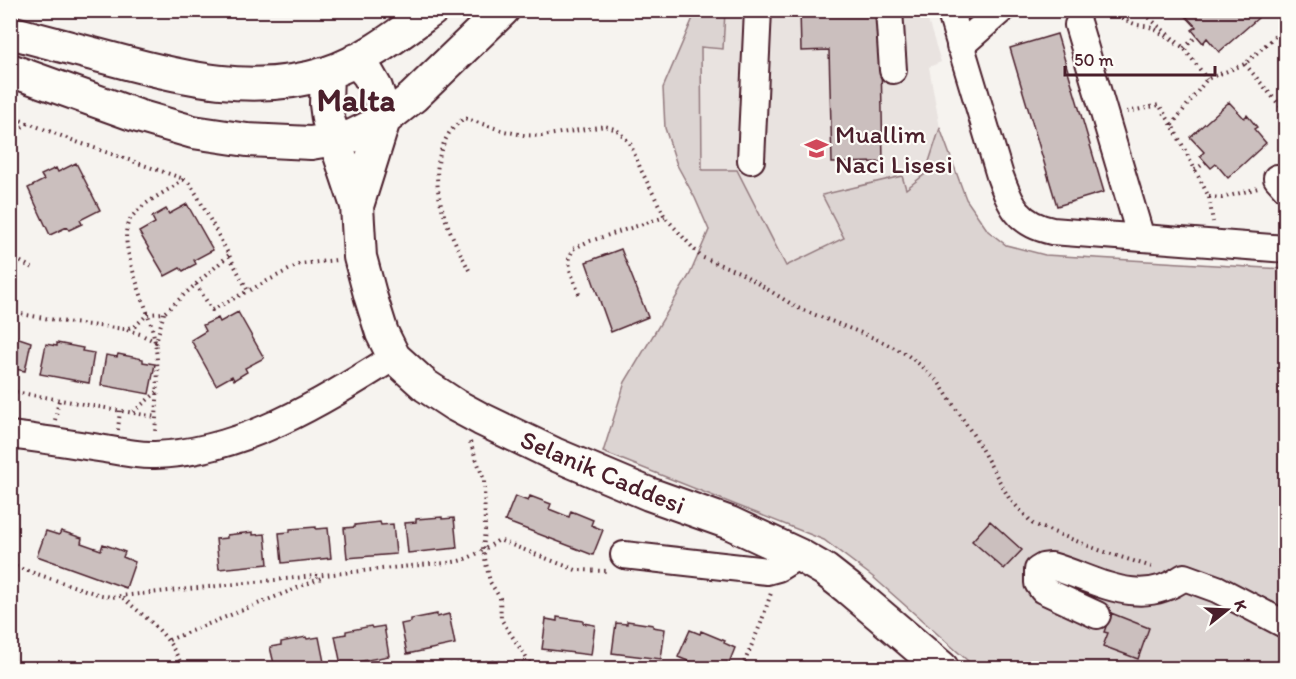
<svg xmlns="http://www.w3.org/2000/svg" width="1296" height="679" font-family="Itim,sans-serif">
	<style>
		.built { fill: #e9e3e0 }
		.green { fill: #dcd4d2; stroke: #937a7e; stroke-width: 1.5 }
		.building { fill: #cbbfbe; stroke: #4a1f2b; stroke-width: 1.5 }
		.lines { fill: none; stroke-linecap: round; stroke-linejoin: round }
		.minor-casing { stroke: #4a1f2b; stroke-width: 30 }
		.major-casing { stroke: #4a1f2b; stroke-width: 36 }
		.path { stroke: #4a1f2b; stroke-width: 4; stroke-dasharray: 1.5 4.5; stroke-linecap: butt }
		.minor { stroke: #fdfcf7; stroke-width: 26 }
		.major { stroke: #fdfcf7; stroke-width: 32 }
		.labels { text-anchor: middle; stroke-width: 4.5; stroke-linejoin: round; paint-order: stroke }
		.poi-label { font-size: 26px; fill: #4a1f2b; stroke: #fdfcf7; text-anchor: start }
		.street-label { font-size: 26px; fill: #4a1f2b; stroke: #fdfcf7 }
		.district-label { font-size: 32px; font-weight: bold; fill: #4a1f2b; stroke: #fdfcf7 }
	</style>
	<rect width="100%" height="100%" fill="#f6f3ef"/>
	<filter id="ink" filterUnits="userSpaceOnUse"><feTurbulence type="fractalNoise" baseFrequency=".0167" numOctaves="2"/><feDisplacementMap in="SourceGraphic" scale="12" xChannelSelector="R" yChannelSelector="G"/><feConvolveMatrix kernelMatrix="1 2 1 2 8 2 1 2 1" color-interpolation-filters="sRGB"/></filter>
	<g filter="url(#ink)">
		<path class="built" d="M725,11H925L941,62L929,67L940,128L924,175L906,189L902,176L823,195L844,238L786,266L737,170L702,171L701,47L723,49Z"/>
		<path class="green" d="M696,11H725L723,49L701,47L702,170H737L786,266L844,238L822,195L902,176L906,189L925,174L940,128L966,199L988,231L1006,245L1045,255L1285,269V668H976L873,577L824,540L603,452L625,382L690,274L709,230L695,198L677,165L665,128L663,88Z"/>
		<path class="building" d="M800,10H880L883,162L832,163L829,50L801,51Z
			M1184,10H1251L1258,18L1219,52L1207,38L1203,43L1197,36L1192,30L1196,27L1182,12Z
			M1057,34L1104,192L1057,206L1010,48Z
			M1229,102L1244,118L1247,115L1257,127L1254,129L1266,143L1228,178L1216,164L1211,168L1200,156L1204,152L1190,137Z
			M76,163L100,210L80,220L82,224L69,230L67,227L50,235L28,188L44,180L41,175L56,168L58,172Z
			M187,204L213,250L194,260L196,264L190,267L183,271L180,268L165,276L139,232L155,223L152,217L166,209L169,214Z
			M621,249L648,317L611,332L586,262Z
			M238,312L264,358L245,368L247,372L234,380L232,376L216,385L191,340L206,331L203,325L218,318L220,322Z
			M10,335L31,342L25,371L10,368Z
			M57,343L83,348L82,351L94,353L89,383L40,374L46,344L57,346Z
			M118,354L143,359V362L155,364L149,394L101,385L106,355L117,357Z
			M515,496L528,501L530,496L551,504L549,509L569,517L571,511L593,520L591,525L603,530L593,555L505,521Z
			M442,517V519L454,518L457,548L408,553L405,523L416,522V519Z
			M990,521L1022,550L1004,569L972,541Z
			M380,522L381,525L393,524L396,554L347,558L344,528L355,527V525Z
			M316,527V529L328,528L331,558L282,563L279,533L290,532V529Z
			M46,531L59,535L61,531L82,538L81,543L101,550L103,544L125,552L123,557L135,562L126,588L37,556Z
			M253,532V535L265,534L268,564L219,569L216,539L227,538V535Z
			M1111,613L1149,628L1138,659L1103,646L1108,633L1104,632Z
			M437,614V617L449,614L455,644L407,654L401,624L411,622V619Z
			M557,617L583,621V623L595,625L591,655L542,649L546,619L557,621Z
			M627,621L653,625V627L665,629L661,659L612,653L616,623L627,624Z
			M371,626L372,628L384,626L389,656L341,665L335,636L346,634V631Z
			M690,630L700,634L701,631L725,641L724,643L735,648L727,668H705L678,657Z
			M306,637L307,639L319,637L325,667L275,668L270,647L281,645V642Z"/>
		<g class="lines">
			<defs>
				<path id="minor" d="M889,10L893,70
					M950,10L1000,176C1011,206 1018,224 1052,231L1286,249
					M1078,25L1141,238
					M960,46L1001,10
					M751,160L758,10
					M1277,178L1286,188
					M10,435C42,439 74,444 105,449C121,452 139,456 155,455C243,452 322,402 394,357
					M624,555L767,571L778,568L799,555
					M1097,615L1043,590L1038,583V570L1043,567L1051,566C1096,579 1139,610 1184,577L1217,589L1286,625"/>
				<path id="major" d="M10,32C44,41 78,50 112,59C182,78 255,96 327,73C366,60 399,34 432,10
					M356,60L368,74L376,88L381,103L384,120L357,206
					M10,70L138,116L193,132L247,140L311,143L352,136L384,120L413,97L503,10
					M327,73L326,104L328,119L357,206L360,257L371,298L382,333L394,357L426,386L455,405L481,419L554,454L649,494L730,523L799,555L825,570L848,588L942,668"/>
			</defs>
			<use href="#minor" class="minor-casing"/>
			<use href="#major" class="major-casing"/>
			<path class="path" d="M1140,10L1184,48L1207,79
				M1098,16C1114,11 1124,21 1138,25C1143,26 1148,26 1152,28C1164,33 1171,43 1184,48
				M1184,48L1197,36
				M1245,64L1286,113
				M1127,112L1159,105L1172,125L1209,197L1213,222
				M10,116L77,142L184,179C166,193 141,202 129,221C117,243 146,303 152,328C161,363 157,399 155,434
				M1172,125L1207,79L1245,64L1286,26
				M10,129L22,127L29,123
				M1282,157L1286,143
				M1195,170L1206,162
				M184,179L190,184L197,195L248,291L300,264L337,260
				M1209,197L1222,198L1258,188
				M10,256L32,268
				M469,270C448,229 422,180 448,135C452,128 459,123 464,118L504,131L523,135L542,136L605,126L617,130L630,143L641,170L665,217L701,257L739,272L798,308L879,340L906,354L923,367L939,383L974,436L1009,498L1033,524L1099,550L1152,567
				M196,284L229,255
				M579,294L570,270L569,259L573,249L587,242L665,217
				M10,312L72,323L125,329L135,326L148,314L164,313L196,284L212,310L248,291
				M127,330L140,334L156,342L164,313
				M10,391L156,417
				M133,412L157,392
				M55,420L59,400
				M118,430L120,410
				M470,442L484,480L485,530L483,549L490,582L500,598L501,619L531,665
				M10,565L97,594L111,597L430,564C465,563 470,558 499,540L576,570L609,571
				M123,598C151,622 168,633 183,668
				M169,640L324,577
				M420,668L492,662L593,668
				M742,668L761,623L772,590"/>
			<use href="#minor" class="minor"/>
			<use href="#major" class="major"/>
		</g>
	</g>
	<defs>
		<symbol id="school-bare" viewBox="-9 -9 18 18"><path d="M0-5L7-2L0 1L-7-2ZM-4 1L0 2.5L4 1V4Q0 6-4 4Z" fill="#d1495b" stroke="#fdfcf7" stroke-width="2.5" paint-order="stroke"/></symbol>
	</defs>
	<g fill-rule="evenodd">
		<use href="#school-bare" x="800" y="132" width="33" height="33"/>
	</g>
	<g class="labels">
		<g class="poi-label">
			<text x="835" y="143">Muallim<tspan x="835" dy="30">Naci Lisesi</tspan></text>
		</g>
		<g class="street-label">
			<text transform="translate(603 472) rotate(23)" y="9">Selanik Caddesi</text>
		</g>
		<g class="district-label">
			<text x="356" y="111">Malta</text>
		</g>
	</g>
	<rect width="1296" height="679" fill="none" stroke="#fdfcf7" stroke-width="36"/>
	<rect x="18" y="18" width="1260" height="643" fill="none" stroke="#4a1f2b" stroke-width="2" filter="url(#ink)"/>
	<g transform="translate(1227 610) rotate(72)" stroke="#fdfcf7" stroke-width="4.5" paint-order="stroke">
	<path d="M0-4.5L10 22L0 15L-10 22Z" fill="#4a1f2b"/>
	<text y="-9" font-size="16" font-weight="bold" text-anchor="middle" fill="#4a1f2b">K</text>
	</g>
	<path d="M1065 66v9h150v-9" fill="none" stroke="#4a1f2b" stroke-width="3"/>
	<text x="1074" y="66" font-size="18" fill="#4a1f2b" stroke="#fdfcf7" stroke-width="4.5" paint-order="stroke">50 m</text>
</svg>
